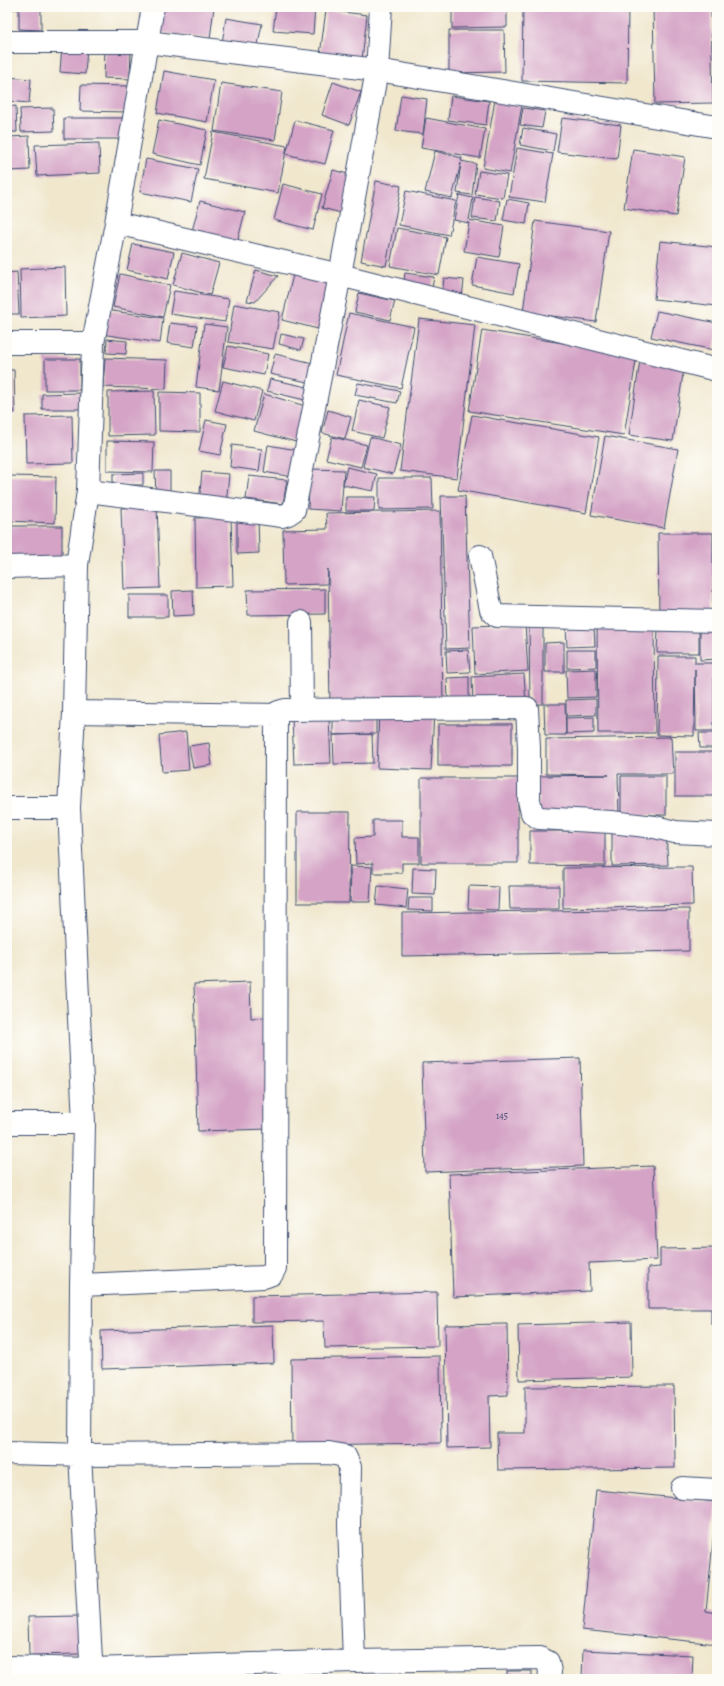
<svg xmlns="http://www.w3.org/2000/svg" width="724" height="1686" font-family="Alegreya,serif">
	<style>
		.building { fill: #d4a3c6 }
		.lines { fill: none; stroke-linecap: round; stroke-linejoin: round }
		.minor-casing { stroke: #3b4b6f; stroke-width: 24 }
		.minor { stroke: #fff; stroke-width: 22 }
		.labels { text-anchor: middle; stroke-width: 3; stroke-linejoin: round; paint-order: stroke }
		.number-label { font-size: 10px; fill: #494c78 }
	</style>
	<rect width="100%" height="100%" fill="#fdfcf7"/>
	<filter id="ink" filterUnits="userSpaceOnUse"><feTurbulence type="fractalNoise" baseFrequency=".025" numOctaves="2"/><feDisplacementMap in="SourceGraphic" scale="8" xChannelSelector="R" yChannelSelector="G"/><feConvolveMatrix kernelMatrix="1 2 1 2 8 2 1 2 1" color-interpolation-filters="sRGB"/></filter>
	<filter id="wash" filterUnits="userSpaceOnUse"><feTurbulence type="fractalNoise" baseFrequency=".012" numOctaves="4" result="noise"/><feDisplacementMap in="SourceGraphic" scale="16" xChannelSelector="R" yChannelSelector="G"/><feGaussianBlur stdDeviation="0.9" result="paint"/><feColorMatrix in="noise" values="0 0 0 0 0 0 0 0 0 0 0 0 0 0 0 0 0 1.4 0 .05"/><feComposite in="paint" operator="in"/></filter>
	<g filter="url(#wash)">
		<rect width="100%" height="100%" fill="#f0e7cd"/>
		<g id="blocks">
			<path class="building" d="M7,7H41V30L19,29V9H7Z
				M159,7H214L210,39L156,32Z
				M276,7H315L313,34L273,31Z
				M452,7H507V27L452,28Z
				M523,7H628L627,83L522,81Z
				M653,7H711L713,103L655,104Z
				M326,10L367,15L362,60L320,55Z
				M226,18L262,24L257,49L222,43Z
				M449,30H504L505,72L449,73Z
				M62,46L87,48L85,74L60,72Z
				M105,46L131,47L130,79L104,78Z
				M164,71L214,80L207,122L157,113Z
				M7,77L31,79L29,103L7,101Z
				M333,82L361,92L349,125L322,115Z
				M221,83L282,92L275,140L214,131Z
				M81,85L128,86V112L80,111Z
				M401,95L427,99L423,134L396,131Z
				M451,96L489,101L486,125L448,120Z
				M495,100L522,105L510,173L483,168Z
				M16,106L17,132H7V107Z
				M53,108L54,131L21,132L20,109Z
				M523,108L545,111L542,128L520,125Z
				M64,118H125V139H64Z
				M426,118L485,129L480,158L421,148Z
				M562,118L621,125L617,159L557,152Z
				M159,120L207,130L200,165L152,154Z
				M295,120L334,130L325,164L286,154Z
				M523,128L556,134L553,151L520,145Z
				M213,132L287,146L278,193L204,179Z
				M29,136L30,170L7,171V137Z
				M99,143L100,173L37,176L35,145Z
				M517,148L553,154L545,202L509,197Z
				M633,149L685,157L676,216L624,208Z
				M435,151L462,158L461,161L476,164L472,195L457,193L461,163L452,198L425,192Z
				M146,159L198,169L191,202L140,192Z
				M333,170L355,176L345,214L322,208Z
				M479,171L507,175L503,198L475,194Z
				M376,181L401,186L386,266L361,261Z
				M283,184L322,194L313,230L274,220Z
				M406,191L456,201L449,235L399,225Z
				M459,195L473,198L469,220L504,226L499,257L464,251L469,223L454,220Z
				M475,197L500,201L497,221L472,218Z
				M507,199L529,203L526,224L503,220Z
				M200,201L245,212L237,243L192,231Z
				M535,221L609,231L596,322L523,312Z
				M397,228L446,237L439,275L390,266Z
				M660,241L717,247V306L654,299Z
				M133,244L174,252L168,279L127,270Z
				M182,253L219,263L210,295L173,285Z
				M477,257L519,264L514,293L472,285Z
				M65,267L66,316L21,318L20,269Z
				M256,270L278,276L255,302L247,301Z
				M294,271L334,282L322,330L282,320Z
				M17,272L19,314H7V273Z
				M405,273L434,277L431,293L403,289Z
				M120,274L170,285L163,317L113,307Z
				M444,278L464,280L462,298L442,295Z
				M174,291L229,299L225,322L170,314Z
				M359,293L395,301L390,320L355,312Z
				M234,304L280,312L273,349L228,342Z
				M105,310L163,318L160,343L101,334Z
				M657,311L717,323V336L714,350L651,337Z
				M349,313L414,327L401,388L336,375Z
				M419,319L475,325L457,478L400,471Z
				M170,323L197,326L194,347L167,343Z
				M204,324L227,327L219,390L196,387Z
				M482,330L637,355L624,435L469,411Z
				M281,334L304,339L301,350L279,344Z
				M107,339L127,341L126,354L106,353Z
				M228,346L268,354L264,375L223,367Z
				M275,354L317,364L312,383L270,374Z
				M105,358L167,360L166,389L103,387Z
				M45,359H80V390H45Z
				M640,360L684,367L673,441L629,435Z
				M7,370H14L15,413H7Z
				M270,379L312,388L309,401L267,391Z
				M223,381L262,391L254,421L215,411Z
				M358,383L400,391L397,403L355,395Z
				M154,391L155,435L108,436V392Z
				M159,392L200,393V432L159,431Z
				M82,393V409H42V394Z
				M264,394L309,407L300,443L254,431Z
				M359,400L390,407L382,438L352,431Z
				M328,410L351,417L345,439L322,433Z
				M72,415L73,463L26,464L25,416Z
				M472,415L599,437L586,513L458,490Z
				M206,420L227,424L220,455L199,451Z
				M605,436L678,449L664,528L591,515Z
				M332,437L367,445L361,467L326,459Z
				M370,437L401,445L393,474L363,467Z
				M107,441L154,442L153,472L107,471Z
				M232,445L262,449L259,471L230,467Z
				M268,445L297,450L293,477L264,472Z
				M347,467L377,474L373,491L343,485Z
				M310,469L344,470L341,511L308,509Z
				M155,471H170V495H156Z
				M202,472L229,474L226,505L199,503Z
				M143,473V485H113V474Z
				M9,476L56,477L55,523L8,521Z
				M249,476L287,480L283,504L246,499Z
				M379,478H432L433,509L379,510Z
				M441,496H465L470,648L446,649Z
				M346,497H375L374,511H346Z
				M157,506L160,588L124,589L121,508Z
				M440,511L443,705L330,707L328,569L327,584L284,585L283,530L327,529L326,513Z
				M231,517L233,586L196,587L195,518Z
				M237,519H258L259,553L237,554Z
				M9,526H62V558H9Z
				M658,533H713V615H659Z
				M325,589V614L248,615L247,590Z
				M193,590L194,615L173,616L172,591Z
				M129,595H168V617H129Z
				M525,624L528,671L475,674L473,626Z
				M529,624H543V704H530Z
				M566,626H594L595,646L567,647Z
				M597,629H654L655,733H598Z
				M658,629L699,630V653H657Z
				M717,630V659L700,660V631Z
				M564,642V672H545V643Z
				M468,650L470,672L447,673L446,651Z
				M567,650H596V667L567,668Z
				M658,656H695V663H714V731H696L695,669L694,736L657,735Z
				M596,669V697L567,698L566,670Z
				M524,674L526,703L473,706L472,677Z
				M469,677V698H448L447,678Z
				M596,699V715L566,716V700Z
				M544,704H565L566,735H545Z
				M379,710L434,712L431,770L377,768Z
				M376,711V734L333,735V712Z
				M594,717V733L566,734V718Z
				M329,718L331,763L294,764L292,719Z
				M438,724H512V766H438Z
				M186,732L189,770L162,772L159,735Z
				M699,733H717V748H700Z
				M372,734L373,763L334,764L333,735Z
				M671,737L673,774H618L619,816L539,817L537,776L609,775L546,774V739Z
				M209,743L212,765L193,768L189,746Z
				M675,752H717V796H675Z
				M621,776H666V815H621Z
				M421,778H518V863H421Z
				M297,812H350L349,903H297Z
				M373,820H402V837H419V863H402V873H373V863L356,864L355,838L373,837Z
				M530,831H605V866L530,865Z
				M612,831L666,832L668,865L612,866Z
				M351,866L372,867L370,902H350Z
				M692,867L693,905L563,908V868Z
				M413,868L436,869L435,895L412,894Z
				M378,886L408,889L406,908L376,905Z
				M469,886L499,887L498,910L468,909Z
				M509,886H559V909H510Z
				M409,898H433V911L408,910Z
				M689,909V951L402,956V913Z
				M250,982L251,1018L267,1017L270,1129L198,1131L194,984Z
				M580,1058L583,1166L425,1172L422,1063Z
				M653,1166L657,1260L589,1263L590,1291L453,1297L449,1174Z
				M717,1248V1324H711V1309H648V1268L660,1267V1249Z
				M437,1292L438,1346L325,1348L324,1321L252,1322V1296Z
				M631,1322L632,1377L519,1380L518,1325Z
				M507,1324L508,1395L489,1396L490,1447L447,1448L445,1325Z
				M273,1325L274,1363L102,1369L101,1331Z
				M440,1356L441,1443L292,1445L291,1359Z
				M674,1386L675,1468L498,1470L497,1433H525V1387Z
				M596,1490L717,1502L706,1611L717,1613V1644L582,1630Z
				M79,1616L80,1654L29,1655L28,1617Z
				M583,1650L693,1655L692,1679H582Z
				M507,1671H532V1679H507Z
				M389,1675L390,1679H354V1676Z"/>
		</g>
	</g>
	<g filter="url(#ink)">
		<use href="#blocks" fill-opacity="0" stroke="#3b4b6f" stroke-width="1"/>
		<g class="lines">
			<defs>
				<path id="minor" d="M7,42H147L377,70L717,127
					M116,223L340,275L717,370
					M7,343H93
					M88,491L282,516L288,514L294,510L340,275L377,70L381,7
					M480,556L491,610L497,616L717,621
					M7,567L77,565
					M301,622L302,709
					M74,712L276,715L278,712L285,710L527,708L529,748V800L532,813L539,818L611,822L655,827L675,832L717,834
					M7,808H69L84,1123L81,1285L80,1454L92,1679
					M69,808L74,712L77,565L88,491L93,343L116,223L153,7
					M7,1123H84
					M81,1285L264,1277L272,1274L275,1268L276,715
					M7,1453L87,1455L329,1453L345,1456L350,1467L349,1525L354,1661L92,1669L7,1667
					M682,1488L717,1490
					M354,1661L540,1658L548,1662L550,1672L549,1679"/>
			</defs>
			<use href="#minor" class="minor-casing"/>
			<use href="#minor" class="minor"/>
		</g>
	</g>
	<g class="labels">
		<g class="number-label">
			<text x="502" y="1119">145</text>
		</g>
	</g>
	<rect width="724" height="1686" fill="none" stroke="#fdfcf7" stroke-width="24"/>
</svg>
